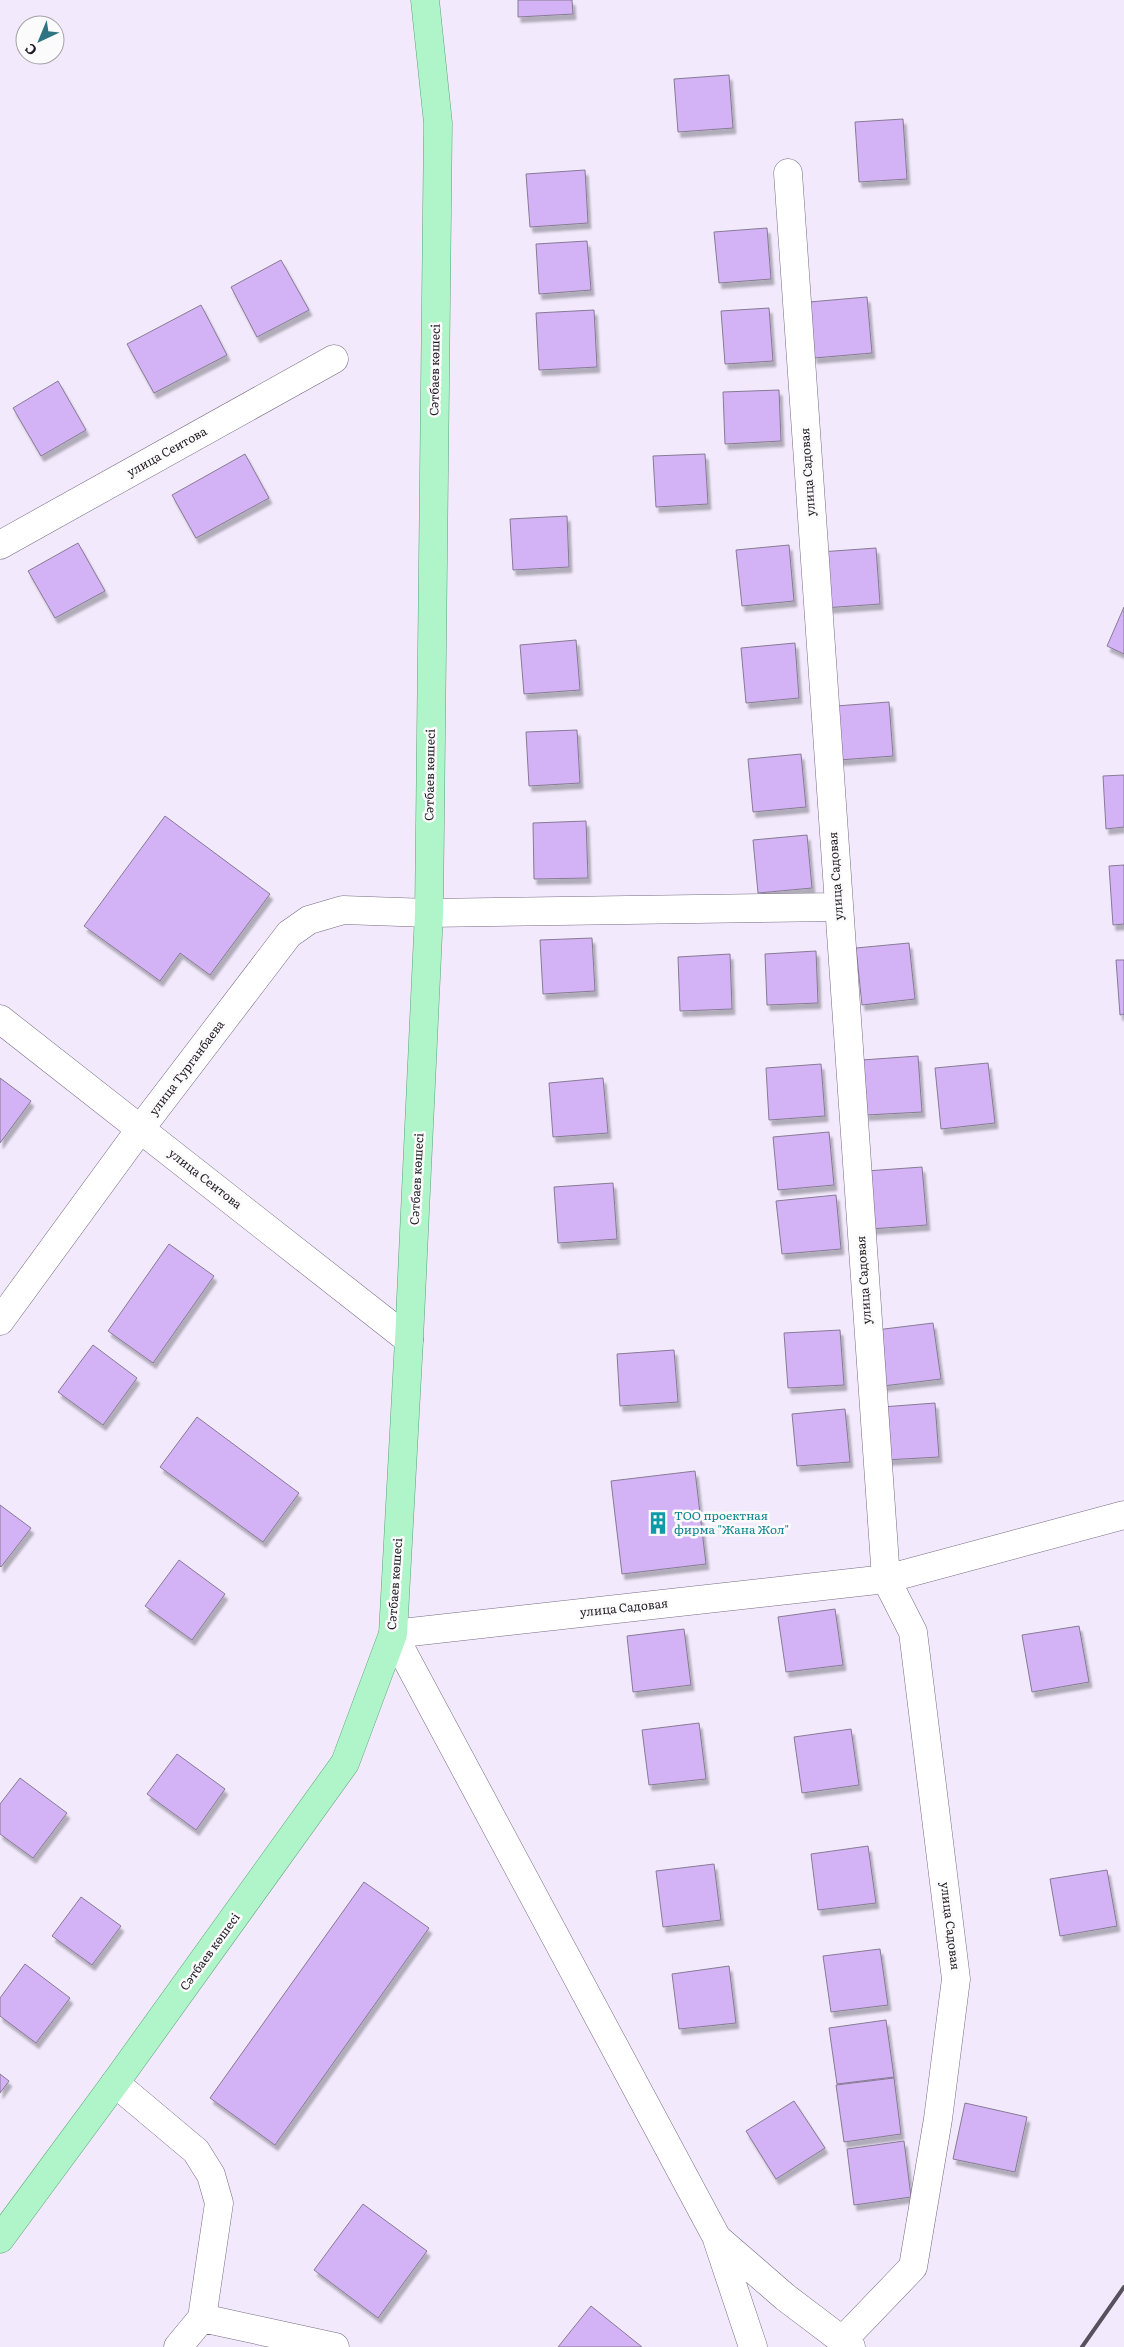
<svg xmlns="http://www.w3.org/2000/svg" width="1124" height="2347" font-family="Literata,serif">
	<style>
		.building { fill: #d3b3f5; stroke: #877a94; filter: url(#shadow) }
		.lines { fill: none; stroke-linecap: round; stroke-linejoin: round }
		.minor-casing { stroke: #776b84; stroke-width: 29 }
		.major-casing { stroke: #5ba378; stroke-width: 29 }
		.minor { stroke: #fff; stroke-width: 28 }
		.major { stroke: #b0f5ca; stroke-width: 28 }
		.rail { stroke: #57515d; stroke-width: 4 }
		.labels { text-anchor: middle; stroke-width: 5; stroke-linejoin: round; paint-order: stroke }
		.street-label { font-size: 12px; fill: #1e1923; stroke: #fbfbfb }
		.culture-label { font-size: 12px; fill: #0d838f; stroke: #fbfbfb; text-anchor: start }
	</style>
	<defs>
		<filter id="shadow"><feDropShadow dx="3" dy="5.5" stdDeviation="1" flood-color="#0004"/></filter>
	</defs>
	<rect width="100%" height="100%" fill="#f2eafc"/>
	<path class="building" d="M518,0H572L573,14L518,17Z
		M729,75L733,128L678,132L674,79Z
		M903,119L907,179L859,182L855,122Z
		M585,170L588,223L530,227L526,174Z
		M767,228L771,279L719,283L714,232Z
		M587,241L591,290L539,294L536,244Z
		M281,260L309,310L257,337L231,287Z
		M867,297L872,353L814,358L809,302Z
		M201,305L227,355L154,393L127,344Z
		M769,308L773,361L725,364L721,311Z
		M594,310L597,367L539,370L536,313Z
		M58,381L86,430L41,456L13,408Z
		M779,390L781,441L725,444L723,392Z
		M245,454L269,498L196,538L172,495Z
		M705,454L708,504L656,507L653,456Z
		M567,516L569,567L513,570L510,519Z
		M78,543L105,591L55,618L28,571Z
		M789,545L794,601L742,606L736,550Z
		M876,548L880,604L824,608L820,552Z
		M1124,607V654L1107,646Z
		M576,640L580,690L524,694L520,645Z
		M795,643L799,698L746,703L741,648Z
		M889,702L893,756L839,760L836,706Z
		M577,730L580,783L529,786L526,732Z
		M801,754L806,807L753,812L748,759Z
		M1124,775V827L1106,829L1103,776Z
		M165,816L270,894L210,975L180,953L160,981L84,926Z
		M586,821L588,878L534,879L533,823Z
		M807,835L812,888L758,893L753,840Z
		M1124,865V924L1113,925L1109,866Z
		M592,938L595,991L543,994L540,940Z
		M909,943L915,999L862,1005L856,948Z
		M816,951L818,1003L767,1005L765,954Z
		M730,954L732,1009L680,1011L678,957Z
		M1116,960H1124V1014L1120,1015Z
		M918,1056L922,1112L866,1115L862,1060Z
		M988,1063L995,1123L941,1129L935,1068Z
		M821,1064L825,1116L769,1120L766,1068Z
		M0,1078L31,1101L0,1143Z
		M603,1078L608,1133L553,1137L549,1083Z
		M829,1132L834,1185L778,1190L773,1137Z
		M922,1167L927,1225L870,1229L866,1171Z
		M613,1183L617,1239L558,1243L554,1187Z
		M836,1195L841,1249L782,1254L776,1201Z
		M169,1244L214,1276L153,1363L108,1331Z
		M933,1323L941,1379L883,1386L876,1330Z
		M840,1330L844,1385L788,1388L784,1333Z
		M93,1345L137,1378L103,1425L58,1392Z
		M674,1350L678,1402L620,1406L617,1354Z
		M935,1403L939,1457L885,1460L882,1407Z
		M845,1409L850,1462L797,1466L792,1414Z
		M197,1417L299,1493L263,1542L160,1467Z
		M695,1471L706,1564L622,1574L611,1481Z
		M0,1505L31,1528L1,1567L0,1566Z
		M179,1560L225,1594L192,1640L145,1606Z
		M835,1609L843,1665L786,1672L778,1617Z
		M1079,1626L1089,1682L1032,1692L1022,1635Z
		M684,1629L691,1685L633,1692L627,1636Z
		M699,1723L706,1779L649,1785L642,1730Z
		M851,1729L859,1785L802,1793L794,1737Z
		M177,1754L225,1789L196,1830L147,1794Z
		M20,1778L67,1813L33,1858L0,1834V1804Z
		M868,1846L876,1903L818,1910L811,1854Z
		M714,1864L721,1920L663,1927L656,1871Z
		M1107,1870L1117,1926L1060,1936L1050,1879Z
		M364,1882L429,1928L275,2145L210,2098Z
		M81,1897L121,1926L92,1965L52,1936Z
		M880,1949L888,2005L831,2012L823,1956Z
		M25,1964L70,1998L36,2043L0,2016V1998Z
		M729,1966L736,2023L679,2029L672,1974Z
		M886,2020L894,2077L837,2084L829,2028Z
		M0,2074L9,2081L0,2093Z
		M894,2078L901,2134L844,2142L836,2085Z
		M794,2101L825,2148L776,2179L746,2131Z
		M965,2103L1027,2117L1015,2172L953,2159Z
		M904,2141L911,2197L854,2205L847,2149Z
		M363,2204L427,2251L378,2318L314,2270Z
		M591,2306L642,2347H558Z"/>
	<g class="lines">
		<defs>
			<path id="minor" d="M788,173L886,1579L913,1632L956,1979L938,2119L913,2267L842,2341
				M0,545L334,359
				M0,1019L409,1340
				M0,1321L141,1128L289,934L309,920L343,910L429,913L838,907
				M115,2083L196,2151L211,2175L219,2203L202,2318L335,2347
				M717,2239L753,2347
				M178,2347L202,2318
				M851,2347L785,2297L717,2238L393,1634L886,1579L1124,1515"/>
			<path id="major" d="M0,2239L115,2083L345,1763L393,1634L409,1340L429,913L438,123L425,0"/>
		</defs>
		<use href="#minor" class="minor-casing"/>
		<use href="#major" class="major-casing"/>
		<use href="#minor" class="minor"/>
		<use href="#major" class="major"/>
		<path class="rail" d="M1082,2347L1124,2287"/>
	</g>
	<defs>
		<symbol id="building-bare" viewBox="-9 -9 18 18"><path d="M-4-6H4V6H1V3H-1V6H-4ZM-2.5-4.3h1.7v1.8h-1.7ZM.8-4.3h1.7v1.8H.8ZM-2.5-1h1.7V.8h-1.7ZM.8-1h1.7V.8H.8Z" fill="#0f9aa8" stroke="#fbfbfb" stroke-width="2.5" paint-order="stroke"/></symbol>
	</defs>
	<g fill-rule="evenodd">
		<use href="#building-bare" x="642" y="1507" width="32" height="32"/>
	</g>
	<g class="labels">
		<g class="street-label">
			<text transform="translate(435 370) rotate(-89)" y="4">Сәтбаев көшесі</text>
			<text transform="translate(167 452) rotate(-29)" y="4">улица Сеитова</text>
			<text transform="translate(808 472) rotate(-94)" y="4">улица Садовая</text>
			<text transform="translate(430 775) rotate(-89)" y="4">Сәтбаев көшесі</text>
			<text transform="translate(836 876) rotate(-94)" y="4">улица Садовая</text>
			<text transform="translate(187 1068) rotate(-53)" y="4">улица Турганбаева</text>
			<text transform="translate(205 1179) rotate(38)" y="4">улица Сеитова</text>
			<text transform="translate(417 1179) rotate(-87)" y="4">Сәтбаев көшесі</text>
			<text transform="translate(864 1280) rotate(-94)" y="4">улица Садовая</text>
			<text transform="translate(395 1584) rotate(-86)" y="4">Сәтбаев көшесі</text>
			<text transform="translate(624 1608) rotate(-6)" y="4">улица Садовая</text>
			<text transform="translate(950 1926) rotate(83)" y="4">улица Садовая</text>
			<text transform="translate(210 1952) rotate(-54)" y="4">Сәтбаев көшесі</text>
		</g>
		<g class="culture-label">
			<text x="674" y="1520">ТОО проектная<tspan x="674" dy="14">фирма "Жана Жол"</tspan></text>
		</g>
	</g>
	<g transform="translate(40 40) rotate(224)"><circle r="24" fill="#fbfbfb" stroke="#a3a1a5"/>
	<path d="M0-4L9 19L0 12L-9 19Z" fill="#2e7581"/>
	<text y="-8" font-size="14" font-weight="bold" text-anchor="middle" fill="#1e1923">С</text>
	</g>
</svg>
